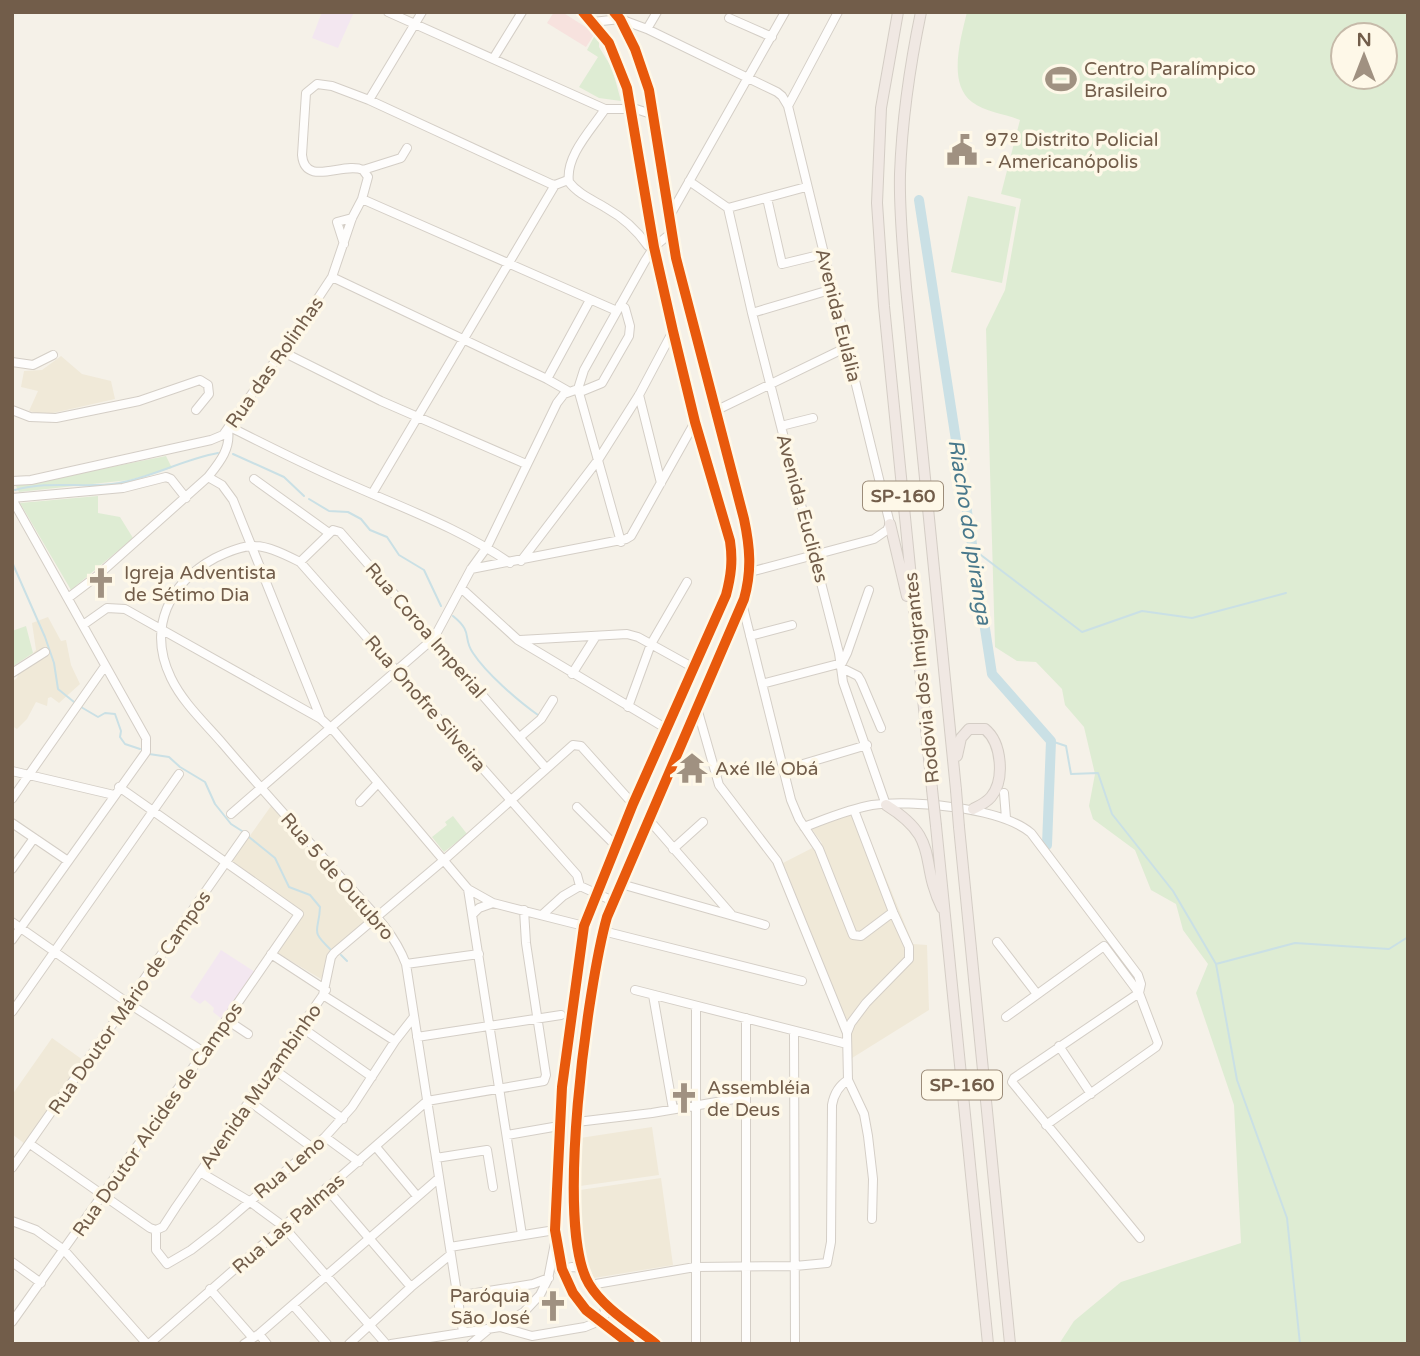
<svg xmlns="http://www.w3.org/2000/svg" width="1420" height="1356" font-family="'Varela Round',sans-serif">
	<style>
		.residential { fill: #f0e9d8 }
		.education { fill: #f3e7f0 }
		.medical { fill: #f7e2de }
		.green { fill: #deecd3; fill-rule: evenodd }
		.lines { fill: none; stroke-linecap: round; stroke-linejoin: round }
		.stream { stroke: #cae0e5; stroke-width: 2 }
		.river { stroke: #cae0e5; stroke-width: 10 }
		.minor-casing { stroke: #d4cec6; stroke-width: 10 }
		.major-casing { stroke: #d4cdc5; stroke-width: 11 }
		.highway-casing { stroke: #d4cdc5; stroke-width: 12 }
		.minor { stroke: #fefdfc; stroke-width: 8 }
		.major { stroke: #f1eee5; stroke-width: 10 }
		.highway { stroke: #f0e8e3; stroke-width: 10 }
		.highway-bridge-casing { stroke: #d4cdc5; stroke-width: 12; stroke-linecap: butt }
		.highway-bridge { stroke: #f0e8e3; stroke-width: 10 }
		.cycleway-casing { stroke: #fef8e8; stroke-width: 15 }
		.cycleway { stroke: #e8590c; stroke-width: 10 }
		.labels { text-anchor: middle; stroke-width: 7; stroke-linejoin: round; paint-order: stroke }
		.shield { fill: #fef8e8; stroke: #9c8c79; stroke-width: 2 }
		.shield-label { font-size: 18px; font-weight: bold; fill: #725d4a }
		.poi-label { font-size: 19px; fill: #725d4a; stroke: #fef8e8; text-anchor: start }
		.street-label { font-size: 19px; fill: #725d4a; stroke: #fef8e8 }
		.water-label { font-size: 21px; font-style: italic; fill: #48788b; stroke: #fef8e8 }
	</style>
	<rect width="100%" height="100%" fill="#f5f1e8"/>
	<path class="residential" d="M61,356L82,374L111,381L115,399L44,415L29,411L38,391L21,387L24,371L42,370Z
		M48,617L61,641L66,640L71,665L80,684L59,703L51,697L48,698L47,706L36,702L27,719L17,729L12,726V682L17,678L20,667L36,650L32,623Z
		M271,806L372,916L331,952L321,979L276,952L303,913L232,861Z
		M858,810L913,944L927,945L929,1010L852,1058V1028L842,1011L783,863L822,843L811,828Z
		M52,1038L83,1060L25,1144L12,1134V1095Z
		M652,1127L659,1175L580,1186V1138Z
		M661,1178L673,1265L594,1278L585,1258L579,1218L580,1190Z"/>
	<path class="education" d="M322,12H354L338,48L312,38Z
		M221,950L255,972L222,1019L213,1012L214,1008L205,1000L200,1004L190,997Z"/>
	<path class="medical" d="M554,12H562L595,33L586,47L547,23Z"/>
	<path class="green" d="M967,12H1408V1344H1059L1074,1321L1121,1282L1241,1243L1234,1105L1196,993L1208,964L1183,930L1176,904L1151,890L1135,850L1093,819L1089,806L1095,774L1084,727L1065,705L1062,689L1036,662L1017,661L995,647L986,329L1005,290L1021,199L1001,194L1020,120C1006,114 985,112 972,102C947,83 961,38 967,12ZM1343,35H1385V77H1343Z
		M595,35L599,41V47L612,68L621,101L599,98L579,87L598,57L587,50Z
		M968,196L1016,207L1002,283L951,272Z
		M166,456L172,468L129,480L19,492L16,486Z
		M98,496V513L120,517L133,538L71,590L20,503Z
		M26,626L33,653L12,667V631Z
		M453,816L467,834L444,852L432,837L447,825L445,822Z"/>
	<g class="lines">
		<path class="stream" d="M233,454L284,477L304,496
			M15,490C49,480 85,489 119,483C153,477 184,459 218,453
			M309,499L329,511L348,512L361,519L370,530L387,537L399,555L424,570L441,606
			M973,549L1082,632L1142,611L1192,618L1286,593
			M12,562L45,637L54,663L58,689L74,702
			M453,616C474,633 462,637 473,653C486,673 518,701 538,715
			M81,707L98,717L105,713L115,714L121,731L120,737L125,744L140,749
			M1051,741L1066,746L1071,774L1098,773L1112,814L1173,891L1216,964L1237,1080L1287,1218L1300,1344
			M149,754L169,757L180,767L205,782L215,804L231,824L242,831
			M249,837L275,858L289,887L310,895L320,907C319,933 309,929 331,950
			M341,955L347,961
			M1216,964L1295,943L1389,949L1408,937"/>
		<path class="river" d="M919,200L992,674L1051,741L1047,845"/>
		<defs>
			<path id="minor" d="M388,12L605,109H636L654,115
				M729,18L772,37
				M593,22L620,19L647,29L777,92L782,96L788,106L890,524L887,530L874,539L750,572
				M647,29L657,12
				M493,59L522,12
				M369,100L422,12
				M788,106L838,12
				M605,109C592,129 565,156 569,182C578,194 593,200 606,208C624,218 636,229 648,246L654,247
				M407,148L401,158L363,170C344,161 305,188 302,155L306,93L317,84L332,86L369,100L551,184L555,185L568,180
				M689,181L728,208L806,187
				M767,198L782,264L823,254
				M362,199L617,311
				M728,208L752,313L839,653L843,682L886,805
				M669,217L785,12
				M344,244L337,222L352,218
				M332,277L547,379L568,391
				M752,313L833,289
				M281,351L381,401L526,464
				M12,362L33,365L53,355
				M547,379L590,300
				M578,389L621,542
				M580,392L602,383L629,336L630,326L625,308L620,305
				M639,395L661,483
				M12,410L30,417L56,418L139,401L200,380L208,385L209,394L196,410
				M715,411L847,347
				M781,426L813,418
				M230,427C272,448 313,469 356,487C408,510 463,530 510,563
				M208,477L222,485L233,500L321,719
				M254,479L329,533
				M12,481L31,480L211,440L223,435L301,324L332,277L352,218L362,199L368,177L363,170
				M372,494L555,185
				M12,498L123,488L166,477L171,479L186,498
				M12,499L146,738V752L12,940
				M521,561L598,460L639,395L673,331
				M300,562L333,530L340,532L546,768
				M471,569L626,539L631,536L695,422
				M461,588L518,640L667,729
				M68,598L97,576L208,477C219,463 231,449 228,430
				M742,603L791,800L799,819L819,849L853,935L861,936L893,912
				M83,625L107,608L125,609L321,719L335,732L468,889L493,903L584,926
				M750,636L792,625
				M520,640L627,634L638,637L694,668
				M842,668L858,676L861,681L881,728
				M12,673L45,652
				M572,674L596,636
				M762,684L842,663L847,653L869,590
				M628,707L651,644L687,582
				M697,708L719,785L777,861L847,1033
				M520,737L541,719L553,700
				M783,770L867,745
				M12,771L114,795
				M1004,793L1006,818
				M12,799L105,666
				M360,802L378,783
				M577,807L616,846
				M854,810L893,912L909,947V959L866,1003L851,1023L847,1033L848,1080L864,1114L868,1136L873,1179L872,1219
				M231,814L434,638L471,569L487,547L557,403L564,394L578,389L584,370L645,261L654,247L671,233
				M649,820L731,914
				M12,823L68,861
				M804,827C826,819 849,809 872,805C911,800 1000,807 1031,833L1138,975L1141,984L1139,993L1158,1043L1156,1047L1046,1125
				M673,849L703,822
				M12,869L34,838
				M628,886L765,925
				M468,889L522,1235
				M473,914L479,908L493,903
				M542,915L563,896L580,886L613,901
				M12,922L128,1003L204,1052
				M603,931L802,981
				M997,942L1037,994
				M271,954L326,990
				M406,964L479,954
				M635,990L847,1044
				M1139,993L1014,1078L1012,1082L1140,1238
				M323,995L395,1041
				M653,995L673,1109
				M12,1012L179,774
				M1006,1017L1104,946L1139,993
				M746,1018V1344
				M227,1020L248,1034
				M301,1027L372,1077
				M794,1031L795,1344
				M417,1037L561,1015
				M1059,1046L1091,1094
				M272,1068L343,1119
				M249,1101L313,1148
				M577,1122L652,1113L746,1097
				M507,1135L559,1126
				M325,1137L359,1162
				M30,1144L150,1228L156,1230
				M376,1147L417,1196
				M436,1158L487,1150L493,1187
				M12,1168L245,835
				M200,1172L249,1201L283,1226L386,1344
				M326,1188L411,1287
				M12,1221L36,1230L64,1250L147,1344
				M156,1230L163,1227L176,1207L323,995L331,957L334,953L444,860L573,745L581,746L633,804
				M156,1230V1250L167,1264L191,1250L218,1229L325,1137L352,1107L395,1041L413,1018
				M450,1247L555,1230
				M12,1262L41,1283
				M559,1270L572,1267L583,1268
				M590,1285L695,1267L795,1266L827,1263L831,1242L832,1105C834,1094 838,1086 848,1080
				M210,1289L253,1338
				M457,1296L533,1284L549,1278
				M293,1305L327,1344
				M12,1322L204,1052L299,914L119,787
				M500,1327L532,1336L585,1327L602,1320L605,1315L604,1302
				M463,1332L406,964C394,932 369,908 346,883C305,837 263,791 223,744C205,723 183,703 171,678C147,628 169,583 215,558C225,553 244,545 255,546C269,546 288,556 300,562L577,875L580,886
				M259,1334L267,1344
				M149,1344L427,1101L544,1081L546,1075L526,943L524,910
				M244,1344L259,1334L439,1178
				M349,1344L411,1287L450,1255
				M391,1344L500,1327L524,1312L540,1295L548,1279L555,1243
				M471,1344L489,1329
				M696,1344V1006"/>
			<path id="major" d="M583,12L609,43L627,88L654,247L673,331L695,422L730,541C733,561 731,576 726,595L633,804L584,926L562,1087L555,1230L562,1269L573,1293L586,1310L630,1344
				M614,12L620,19L635,49L649,90L676,258L744,519C750,547 752,571 744,599L607,917C588,984 554,1227 589,1284C604,1309 634,1326 656,1344"/>
			<path id="highway" d="M898,12L881,108L877,203L884,306L932,789
				M921,12C910,65 902,119 900,174C899,211 903,250 906,287L956,790
				M890,524L907,596
				M957,756L961,738L969,729H985C1002,743 1005,780 991,797C986,803 979,806 973,809
				M886,805C942,840 918,860 942,908
				M936,826L988,1344
				M959,827L1010,1344"/>
		</defs>
		<use href="#minor" class="minor-casing"/>
		<use href="#major" class="major-casing"/>
		<use href="#highway" class="highway-casing"/>
		<use href="#minor" class="minor"/>
		<use href="#major" class="major"/>
		<use href="#highway" class="highway"/>
		<defs>
			<path id="highway-bridge" d="M932,789L936,826
				M956,790L959,827"/>
		</defs>
		<use href="#highway-bridge" class="highway-bridge-casing"/>
		<use href="#highway-bridge" class="highway-bridge"/>
		<defs>
			<path id="cycleway" d="M583,12L609,43L627,88L654,247L673,331L695,422L730,541C733,561 731,576 726,595L633,804L584,926L562,1087L555,1230L562,1269L573,1293L586,1310L630,1344
				M614,12L620,19L635,49L649,90L676,258L744,519C750,547 752,571 744,599L607,917C588,984 554,1227 589,1284C604,1309 634,1326 656,1344"/>
		</defs>
		<use href="#cycleway" class="cycleway-casing"/>
		<use href="#cycleway" class="cycleway"/>
	</g>
	<defs>
		<symbol id="stadium-bare" viewBox="-9 -9 18 18"><path d="M0-5a6.5 5 0 1 0 0 10a6.5 5 0 1 0 0-10ZM-3.5-1.8h7v3.6h-7Z" fill="#a09181" stroke="#fef8e8" stroke-width="2.5" paint-order="stroke"/></symbol>
		<symbol id="civic-bare" viewBox="-9 -9 18 18"><path d="M-.6-6.5H3V-4.5H.6V-3L4-1V1h2V6H-6V1h2V-1L-.6-3ZM-1.2 2.5V6h2.4V2.5Z" fill="#a09181" stroke="#fef8e8" stroke-width="2.5" paint-order="stroke"/></symbol>
		<symbol id="church-bare" viewBox="-9 -9 18 18"><path d="M-1.2-6h2.4v3.5h3.3v2.4h-3.3V6h-2.4V-.1h-3.3v-2.4h3.3Z" fill="#a09181" stroke="#fef8e8" stroke-width="2.5" paint-order="stroke"/></symbol>
		<symbol id="temple-bare" viewBox="-9 -9 18 18"><path d="M0-6L5-2H3V0L6.5 2.5H4V6H1.5V3h-3V6H-4V2.5H-6.5L-3 0V-2H-5Z" fill="#a09181" stroke="#fef8e8" stroke-width="2.5" paint-order="stroke"/></symbol>
	</defs>
	<g fill-rule="evenodd">
		<use href="#stadium-bare" x="1039" y="57" width="44" height="44"/>
		<use href="#civic-bare" x="940" y="128" width="44" height="44"/>
		<use href="#church-bare" x="79" y="561" width="44" height="44"/>
		<use href="#temple-bare" x="670" y="746" width="44" height="44"/>
		<use href="#church-bare" x="662" y="1076" width="44" height="44"/>
		<use href="#church-bare" x="531" y="1284" width="44" height="44"/>
	</g>
	<g class="labels">
		<g class="shield">
			<rect x="863" y="481.5" width="80" height="29" rx="5"/>
			<rect x="922" y="1070.5" width="80" height="29" rx="5"/>
		</g>
		<g class="shield-label">
			<text x="903" y="502">SP-160</text>
			<text x="962" y="1091">SP-160</text>
		</g>
		<g class="poi-label">
			<text x="1084" y="75">Centro Paralímpico<tspan x="1084" dy="22">Brasileiro</tspan></text>
			<text x="985" y="146">97º Distrito Policial<tspan x="985" dy="22">- Americanópolis</tspan></text>
			<text x="124" y="579">Igreja Adventista<tspan x="124" dy="22">de Sétimo Dia</tspan></text>
			<text x="715" y="775">Axé Ilé Obá</text>
			<text x="707" y="1094">Assembléia<tspan x="707" dy="22">de Deus</tspan></text>
			<text x="530" y="1302" text-anchor="end">Paróquia<tspan x="530" dy="22">São José</tspan></text>
		</g>
		<g class="street-label">
			<text transform="translate(839 315) rotate(76)" y="7">Avenida Eulália</text>
			<text transform="translate(274 362) rotate(-55)" y="7">Rua das Rolinhas</text>
			<text transform="translate(803 508) rotate(75)" y="7">Avenida Euclides</text>
			<text transform="translate(426 630) rotate(49)" y="7">Rua Coroa Imperial</text>
			<text transform="translate(921 678) rotate(-96)" y="7">Rodovia dos Imigrantes</text>
			<text transform="translate(426 703) rotate(49)" y="7">Rua Onofre Silveira</text>
			<text transform="translate(338 876) rotate(49)" y="7">Rua 5 de Outubro</text>
			<text transform="translate(129 1002) rotate(-55)" y="7">Rua Doutor Mário de Campos</text>
			<text transform="translate(260 1086) rotate(-55)" y="7">Avenida Muzambinho</text>
			<text transform="translate(157 1119) rotate(-55)" y="7">Rua Doutor Alcides de Campos</text>
			<text transform="translate(289 1167) rotate(-40)" y="7">Rua Leno</text>
			<text transform="translate(288 1223) rotate(-41)" y="7">Rua Las Palmas</text>
		</g>
		<g class="water-label">
			<text transform="translate(970 532) rotate(81)" y="7">Riacho do Ipiranga</text>
		</g>
	</g>
	<rect width="1420" height="1356" fill="none" stroke="#725d4a" stroke-width="28"/>
	<g transform="translate(1364 56)"><circle r="33" fill="#fef8e8" stroke="#c6baa9" stroke-width="2"/>
	<path d="M0-5L12 26L0 18L-12 26Z" fill="#a09181"/>
	<text y="-10" font-size="19" font-weight="bold" text-anchor="middle" fill="#725d4a">N</text>
	</g>
</svg>
